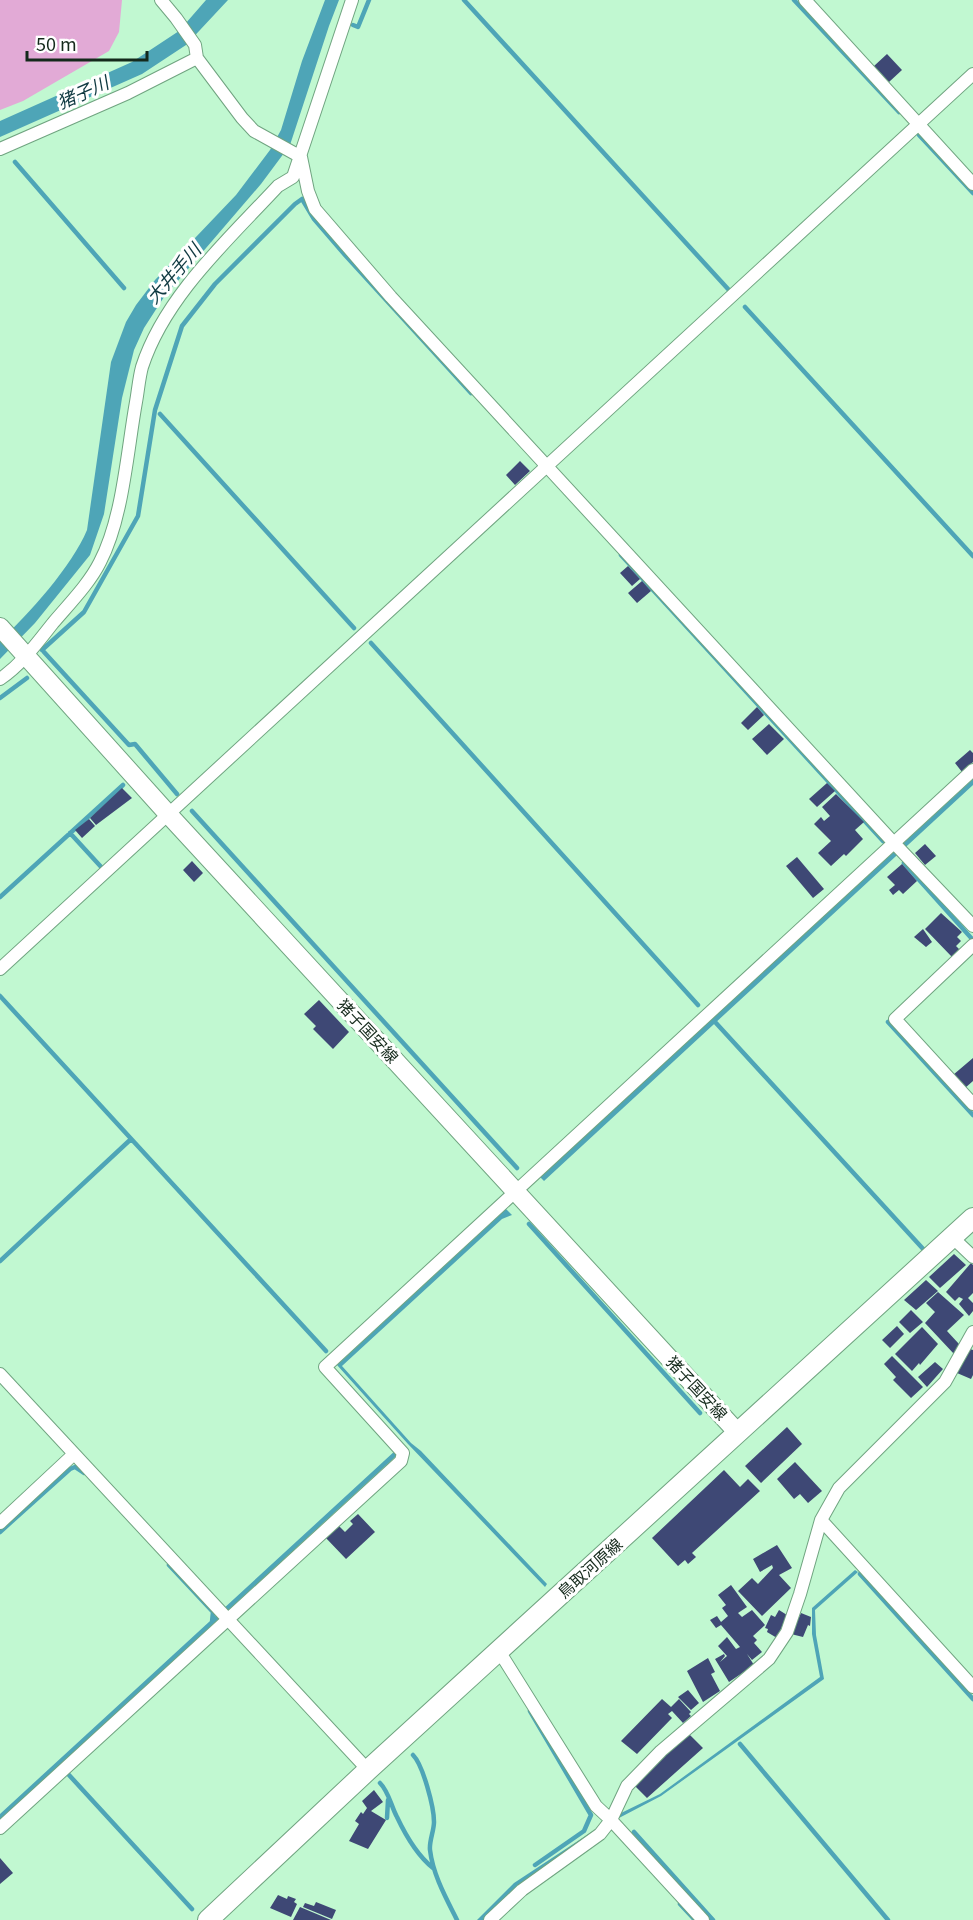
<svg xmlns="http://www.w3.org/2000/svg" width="973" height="1920" font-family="Georgia,'Noto Sans JP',serif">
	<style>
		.green { fill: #e2aad6 }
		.water { fill: #4ea5b7 }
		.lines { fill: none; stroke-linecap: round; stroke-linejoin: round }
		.stream { stroke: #4ea5b7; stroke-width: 4.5 }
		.building { fill: #3e4875 }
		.minor-casing { stroke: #70a480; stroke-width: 14 }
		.secondary-casing { stroke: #70a480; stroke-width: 20 }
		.primary-casing { stroke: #70a480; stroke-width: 22 }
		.minor { stroke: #fff; stroke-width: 12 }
		.secondary { stroke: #fff; stroke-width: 18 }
		.primary { stroke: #fff; stroke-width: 20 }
		.labels { text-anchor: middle; stroke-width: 6; stroke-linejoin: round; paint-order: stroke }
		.street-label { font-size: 16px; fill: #14291b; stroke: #fff }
		.water-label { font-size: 18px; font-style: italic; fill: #0f3941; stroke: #fff }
	</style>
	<rect width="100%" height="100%" fill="#c1f8d1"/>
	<path class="green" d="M0,0H122L119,32L109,51L23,101L0,110Z"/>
	<path class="water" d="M206,0H228L186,45L142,74L0,137V121L132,62L179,31Z
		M325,0H339L329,26L290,145L261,184L164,297L144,328L134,350L122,398L104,514L90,555L35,623L0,659V641C29,614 72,566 87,530L111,362L126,322L136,305L155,280L236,195L270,150L281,130L302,61Z
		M973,779V785L544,1181L540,1177Z
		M506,1209L512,1215L502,1219L342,1366L411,1443L421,1451L547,1584L545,1587L408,1444L337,1365Z
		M855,1570L858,1572L815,1610L816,1635L824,1679L661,1796L619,1818L617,1815L660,1794L820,1677L812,1634V1608Z
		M593,1831L594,1833L514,1889L483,1920H477L514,1883Z"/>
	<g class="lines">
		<path class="stream" d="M464,0L728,289
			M794,0L899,112
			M353,25L358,27L369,0
			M919,135L973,193
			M15,162L124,288
			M745,307L973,556
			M160,414L354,628
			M621,555L883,841
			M371,643L698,1005
			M42,650L84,612L138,516L155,410L182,326L215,284L295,204L302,199L314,219L345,255L471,393
			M44,652L129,745L135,744L177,794
			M0,698L27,678
			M192,811L517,1168
			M70,833L103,869
			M904,863L973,940
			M0,897L123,785
			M0,996L326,1351
			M888,1022L973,1115
			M716,1023L925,1251L927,1249
			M529,1224L700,1413
			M0,1261L130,1140
			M0,1532L70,1469L75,1467L84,1473
			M169,1565L213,1612L212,1622
			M860,1574L973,1699
			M530,1711L591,1815L584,1831L535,1865
			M740,1744L888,1920
			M413,1755C423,1765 434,1807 434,1822C434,1831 429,1841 430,1850C433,1875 446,1898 457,1920
			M69,1775L192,1909
			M380,1783C389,1792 391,1806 397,1817C405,1834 418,1856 433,1868
			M0,1817L395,1454
			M387,1818L388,1800
			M634,1832L713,1920
			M680,1904L695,1920"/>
	</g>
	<path class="building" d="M887,54L902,70L889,82L874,66Z
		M520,461L530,471L515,485L506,475Z
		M628,566L640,579L632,586L620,573Z
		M642,581L651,591L637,603L628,593Z
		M757,707L764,715L748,730L741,723Z
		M769,724L784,739L767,755L752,739Z
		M970,750L973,753V762L962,772L955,763Z
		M827,783L835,791L817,807L809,799Z
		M122,788L132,798L96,825L90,818Z
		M836,794L864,822L855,830L863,839L846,856L844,854L831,866L818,853L831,841L814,824L821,817L824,821L830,816L822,807Z
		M89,819L95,826L82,838L75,830Z
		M925,844L936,856L925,865L915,853Z
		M797,857L824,889L813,898L786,866Z
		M192,861L203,873L194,882L183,870Z
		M902,864L917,881L903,894L899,890L893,895L889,890L895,885L887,877Z
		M941,913L962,932L957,937L961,941L956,946L960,950L952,957L925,929Z
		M923,929L932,942L926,947L914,937Z
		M319,1000L349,1032L333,1049L313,1029L316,1026L304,1014Z
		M973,1058V1081L965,1088L953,1075Z
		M954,1254L966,1265L940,1288L929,1277Z
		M971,1263L973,1265V1293L968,1298L973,1303V1311L969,1316L959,1304L963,1299L959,1297L955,1301L946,1292Z
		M926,1280L938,1291L916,1310L904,1300Z
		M938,1292L964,1315L947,1331L959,1344L954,1354L925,1323L935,1312L926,1303Z
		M911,1310L923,1322L910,1333L899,1322Z
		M897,1326L904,1334L890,1348L882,1340Z
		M922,1327L938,1344L920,1365L919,1363L912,1371L895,1354Z
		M970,1349L973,1350V1375L971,1379L957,1373Z
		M892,1356L923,1387L911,1398L893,1380L896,1377L884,1364Z
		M935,1362L943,1369L927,1387L918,1377Z
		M787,1427L802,1444L761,1483L745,1466Z
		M795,1462L822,1491L808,1503L800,1494L794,1499L777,1479Z
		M724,1470L740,1487L748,1479L760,1491L692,1553L696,1557L688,1564L685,1560L678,1566L652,1538Z
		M358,1514L375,1532L346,1559L325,1537L338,1525L345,1532L353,1524L350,1521Z
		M777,1545L792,1568L779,1575L791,1588L762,1616L738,1591L752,1578L758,1584L773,1568L772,1565L760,1572L753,1559Z
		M731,1585L747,1607L738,1613L742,1617L752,1610L765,1625L753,1636L757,1640L754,1643L762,1652L752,1660L747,1654L754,1665L729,1682L715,1659L724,1654L725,1656L720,1662L727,1656L718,1646L727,1637L736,1649L740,1647L721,1625L716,1628L710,1620L717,1616L721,1622L728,1616L722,1608L726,1605L718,1595Z
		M779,1610L787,1615L777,1638L767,1632L768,1629L765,1628L771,1615L775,1617Z
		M801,1613L811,1617L810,1626L808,1625L803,1637L791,1634Z
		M708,1658L715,1672L711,1674L720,1691L703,1702L687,1671Z
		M688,1690L699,1703L691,1710L678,1697Z
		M662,1699L671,1707L679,1699L691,1712L689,1714L691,1716L683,1723L672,1711L668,1714L672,1718L637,1754L621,1741Z
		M688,1733L703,1748L647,1798L635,1786Z
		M374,1790L383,1802L371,1811L386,1820L368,1849L349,1841L359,1824L355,1821L361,1812L363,1814L367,1808L362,1801Z
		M0,1858L13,1873L0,1884Z
		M278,1895L287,1899L288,1896L296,1899L294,1902L297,1904L291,1917L270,1908Z
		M316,1902L336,1910L332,1919L303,1907L305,1903L314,1906Z
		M300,1907L331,1920H293Z"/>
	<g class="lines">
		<defs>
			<path id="minor" d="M161,0L176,18L195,45L197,58L242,118L254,131L301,157L308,191L315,209L391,297L893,842L973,926
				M805,0L973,184
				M0,149L128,93L197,58
				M0,679C22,664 37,643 53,623C69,604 89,584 100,562C123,518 127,452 136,402C138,391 139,378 142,367C165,296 229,239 278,186L293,177L352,0
				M973,945L895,1019L973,1104
				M0,969L973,74
				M952,1237L973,1257
				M0,1374L368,1770
				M821,1520L973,1687
				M0,1523L74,1454
				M499,1651L596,1806L611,1820L703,1920
				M0,1828L401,1461L403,1453L325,1367L973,770
				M490,1920L522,1890L600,1834L611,1820L627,1786L661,1751L769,1659L787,1632L800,1594L821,1520L839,1488L945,1382L973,1332"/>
			<path id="secondary" d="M0,627L168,814L738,1433"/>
			<path id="primary" d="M208,1920L368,1770L973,1218"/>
		</defs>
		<use href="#minor" class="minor-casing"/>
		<use href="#secondary" class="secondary-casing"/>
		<use href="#primary" class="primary-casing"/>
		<use href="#minor" class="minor"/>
		<use href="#secondary" class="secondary"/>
		<use href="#primary" class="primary"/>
	</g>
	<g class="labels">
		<g class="street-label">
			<text transform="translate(368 1031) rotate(47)" y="6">猪子国安線</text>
			<text transform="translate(697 1388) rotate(47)" y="6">猪子国安線</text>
			<text transform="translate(590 1568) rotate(-42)" y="6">鳥取河原線</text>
		</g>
		<g class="water-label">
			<text transform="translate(83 93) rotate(-24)" y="6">猪子川</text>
			<text transform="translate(174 274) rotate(-49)" y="6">大井手川</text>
		</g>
	</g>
	<path d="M27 51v9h120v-9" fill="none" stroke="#14291b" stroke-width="3"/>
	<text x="36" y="51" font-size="18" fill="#14291b" stroke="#ffffff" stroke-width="4.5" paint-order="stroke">50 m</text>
</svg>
